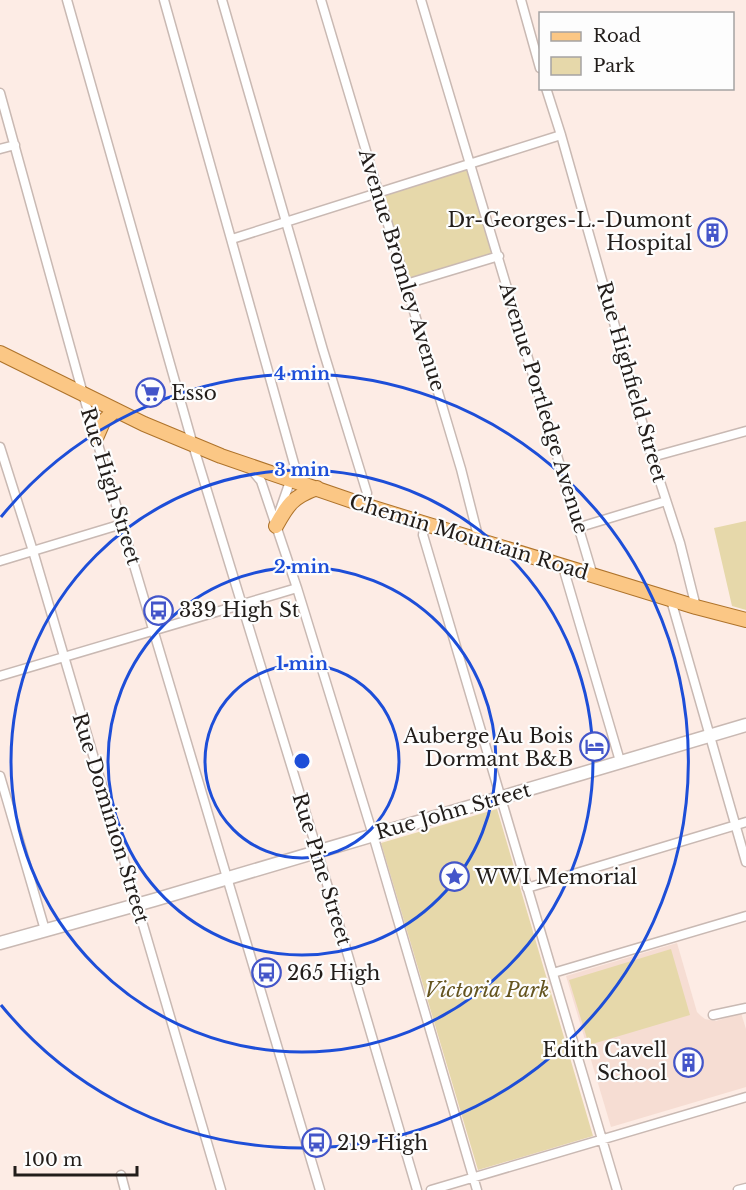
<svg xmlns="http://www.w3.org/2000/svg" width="746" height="1190" font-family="'Libre Baskerville',serif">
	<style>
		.built { fill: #f6ddd3 }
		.green { fill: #e6d8aa }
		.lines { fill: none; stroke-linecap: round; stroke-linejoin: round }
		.street-casing { stroke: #c9b9b3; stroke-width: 11 }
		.secondary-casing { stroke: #c9b9b3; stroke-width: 15 }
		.primary-casing { stroke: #ae732b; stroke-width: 16 }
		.street { stroke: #fff; stroke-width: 8 }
		.secondary { stroke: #fff; stroke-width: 12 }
		.primary { stroke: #fbc785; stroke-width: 14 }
		.ring { fill: none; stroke: #1d4ed8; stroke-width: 3 }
		.labels { text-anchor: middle; stroke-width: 4.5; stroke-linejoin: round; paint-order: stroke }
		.poi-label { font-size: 20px; fill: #221d1a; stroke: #fdfdfd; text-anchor: start }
		.street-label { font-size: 20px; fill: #221d1a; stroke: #fdfdfd }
		.park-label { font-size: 20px; font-style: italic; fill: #64541f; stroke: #fdfdfd }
		.centre { fill: #1d4ed8; stroke: #fdfdfd; stroke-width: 3 }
		.ring-label { font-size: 18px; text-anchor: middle; font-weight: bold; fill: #1d4ed8; stroke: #fdfdfd; stroke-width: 4.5; stroke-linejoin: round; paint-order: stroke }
	</style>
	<rect width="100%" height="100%" fill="#fdece5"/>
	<path class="built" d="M677,943L697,1012L701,1016L705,1019L716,1021L741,1013L746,1029V1087L611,1127L566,976Z"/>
	<path class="green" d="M469,164L499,256L406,284L378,191Z
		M746,521V610L732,606L714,528Z
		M497,809L593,1136L478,1170L381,843Z
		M671,949L690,1015L589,1045L569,980Z"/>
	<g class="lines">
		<defs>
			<path id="street" d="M67,0L193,445L317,850L417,1190
				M164,0L295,467L279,513
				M222,0L323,350L367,493L364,505
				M321,0L461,469L479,540
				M421,0L593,576
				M521,0L540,68
				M546,88L561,135L652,457L680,543L696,607
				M0,93L83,394L320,1190
				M0,149L15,145
				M232,239L561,135
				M406,284L499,256
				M0,447L33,551L221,1190
				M652,457L746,431
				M250,468L261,481L297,588L373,835L477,1190
				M425,523L423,535L617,1190
				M580,527L666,501
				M0,561L122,524
				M563,567L620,761
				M671,600L746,862
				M0,676L297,588
				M0,776L45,930
				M527,888L746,822
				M553,973L746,916
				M713,1015L746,1008
				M121,1175L125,1190
				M431,1190L746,1097
				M738,1190L746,1188"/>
			<path id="secondary" d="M0,943L154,900L746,725"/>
			<path id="primary" d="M0,353L144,424L221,456L364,505L696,607L746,620
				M96,438L103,422L115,410
				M276,526C288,504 293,497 317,488"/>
		</defs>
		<use href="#street" class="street-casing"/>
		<use href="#secondary" class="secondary-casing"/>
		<use href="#primary" class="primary-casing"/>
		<use href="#street" class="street"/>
		<use href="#secondary" class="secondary"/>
		<use href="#primary" class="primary"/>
	</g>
	<g class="ring">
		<circle cx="302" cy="761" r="97"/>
		<circle cx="302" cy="761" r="194"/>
		<circle cx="302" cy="761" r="291"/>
		<path d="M1 517A387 387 0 1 1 1 1005"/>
	</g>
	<defs>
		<symbol id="building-ring" viewBox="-11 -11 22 22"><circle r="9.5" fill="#fdfdfd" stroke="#4355c9" stroke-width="1.5"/><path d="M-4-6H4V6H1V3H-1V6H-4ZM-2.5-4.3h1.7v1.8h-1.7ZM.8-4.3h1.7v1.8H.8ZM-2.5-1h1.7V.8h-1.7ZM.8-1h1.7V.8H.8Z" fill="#4355c9"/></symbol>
		<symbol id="supermarket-ring" viewBox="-11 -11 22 22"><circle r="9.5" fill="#fdfdfd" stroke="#4355c9" stroke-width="1.5"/><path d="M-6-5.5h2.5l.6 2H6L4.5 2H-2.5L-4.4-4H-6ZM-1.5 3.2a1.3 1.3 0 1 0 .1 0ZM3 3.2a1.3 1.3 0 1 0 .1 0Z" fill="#4355c9"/></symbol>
		<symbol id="bus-ring" viewBox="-11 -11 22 22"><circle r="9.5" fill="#fdfdfd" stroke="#4355c9" stroke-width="1.5"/><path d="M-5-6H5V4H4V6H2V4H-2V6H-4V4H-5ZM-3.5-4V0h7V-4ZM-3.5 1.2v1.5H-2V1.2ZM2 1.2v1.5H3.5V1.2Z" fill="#4355c9"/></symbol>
		<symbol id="hotel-ring" viewBox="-11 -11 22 22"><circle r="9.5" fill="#fdfdfd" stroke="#4355c9" stroke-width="1.5"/><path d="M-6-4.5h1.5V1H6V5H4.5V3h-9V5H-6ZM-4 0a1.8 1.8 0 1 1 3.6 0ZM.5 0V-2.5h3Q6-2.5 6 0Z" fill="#4355c9"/></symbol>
		<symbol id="sight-ring" viewBox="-11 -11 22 22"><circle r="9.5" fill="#fdfdfd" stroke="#4355c9" stroke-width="1.5"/><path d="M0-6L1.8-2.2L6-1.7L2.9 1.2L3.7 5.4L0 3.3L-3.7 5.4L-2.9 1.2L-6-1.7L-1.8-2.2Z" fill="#4355c9"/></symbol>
	</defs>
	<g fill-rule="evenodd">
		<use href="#building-ring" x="696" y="216" width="33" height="33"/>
		<use href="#supermarket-ring" x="134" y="376" width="33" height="33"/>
		<use href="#bus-ring" x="142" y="594" width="33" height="33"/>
		<use href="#hotel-ring" x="578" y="730" width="33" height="33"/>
		<use href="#sight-ring" x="438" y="860" width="33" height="33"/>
		<use href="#bus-ring" x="250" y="956" width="33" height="33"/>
		<use href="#building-ring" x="672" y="1046" width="33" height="33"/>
		<use href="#bus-ring" x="300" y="1126" width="33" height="33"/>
	</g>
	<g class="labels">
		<g class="poi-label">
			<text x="692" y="227" text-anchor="end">Dr-Georges-L.-Dumont<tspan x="692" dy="23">Hospital</tspan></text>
			<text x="171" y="400">Esso</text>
			<text x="179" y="617">339 High St</text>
			<text x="573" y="743" text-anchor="end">Auberge Au Bois<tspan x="573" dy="23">Dormant B&amp;B</tspan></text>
			<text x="475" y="884">WWI Memorial</text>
			<text x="287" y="980">265 High</text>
			<text x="667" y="1057" text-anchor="end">Edith Cavell<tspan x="667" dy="23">School</tspan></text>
			<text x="337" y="1150">219 High</text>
		</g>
		<g class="street-label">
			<text transform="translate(402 270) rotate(73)" y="7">Avenue Bromley Avenue</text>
			<text transform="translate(632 382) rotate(74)" y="7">Rue Highfield Street</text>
			<text transform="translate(544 408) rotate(73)" y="7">Avenue Portledge Avenue</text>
			<text transform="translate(111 486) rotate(73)" y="7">Rue High Street</text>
			<text transform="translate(469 537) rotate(17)" y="7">Chemin Mountain Road</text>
			<text transform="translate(453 811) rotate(-16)" y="7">Rue John Street</text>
			<text transform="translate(111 818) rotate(73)" y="7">Rue Dominion Street</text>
			<text transform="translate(322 869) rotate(73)" y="7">Rue Pine Street</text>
		</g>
		<g class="park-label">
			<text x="487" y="997">Victoria Park</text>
		</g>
	</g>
	<circle cx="302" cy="761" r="9" class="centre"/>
	<g class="ring-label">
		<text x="302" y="380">4 min</text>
		<text x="302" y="476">3 min</text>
		<text x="302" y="573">2 min</text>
		<text x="302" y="670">1 min</text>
	</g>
	<rect x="539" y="12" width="195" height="78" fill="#fdfdfd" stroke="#a5a3a2" stroke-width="1.5"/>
	<rect x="551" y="32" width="30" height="9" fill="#fbc785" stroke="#a5a3a2" stroke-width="1.5"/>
	<text x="593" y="42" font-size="18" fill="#221d1a">Road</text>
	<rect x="551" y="57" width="30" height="18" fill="#e6d8aa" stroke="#a5a3a2" stroke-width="1.5"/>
	<text x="593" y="72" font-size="18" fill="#221d1a">Park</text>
	<path d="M15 1166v9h122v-9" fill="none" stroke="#221d1a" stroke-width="3"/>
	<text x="24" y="1166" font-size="18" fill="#221d1a" stroke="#fdfdfd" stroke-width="4.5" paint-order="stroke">100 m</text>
</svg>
